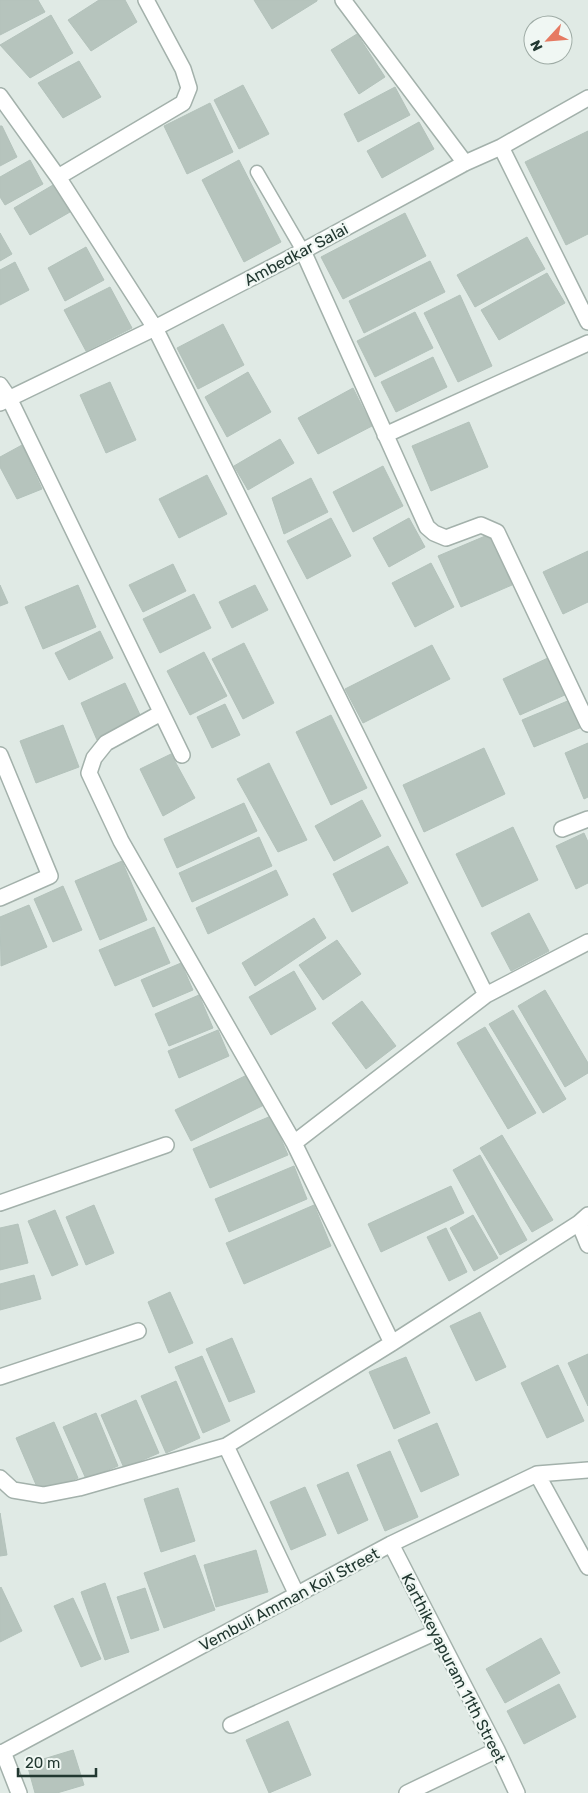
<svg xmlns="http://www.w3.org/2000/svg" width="588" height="1793" font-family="Rubik,sans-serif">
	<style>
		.building { fill: #b6c4bd; stroke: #b3c2bb }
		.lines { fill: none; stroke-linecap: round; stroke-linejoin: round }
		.service-casing { stroke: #a3b1ab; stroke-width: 15 }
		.minor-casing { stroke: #a3b1ab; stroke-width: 18 }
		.service { stroke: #fff; stroke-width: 12 }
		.minor { stroke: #fff; stroke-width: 15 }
		.labels { text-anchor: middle; stroke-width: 4.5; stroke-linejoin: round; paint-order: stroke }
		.street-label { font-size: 16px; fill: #223831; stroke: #f0f7f3 }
	</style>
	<rect width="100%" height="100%" fill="#e0eae5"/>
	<path class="building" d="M0,0H38L45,12L0,35Z
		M99,0H125L137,22L91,51L68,20Z
		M254,0H317V1L272,29Z
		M51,15L73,53L30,78L0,45Z
		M357,34L385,77L359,94L331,50Z
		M79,61L101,97L63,118L38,83Z
		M243,85L269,134L239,149L214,100Z
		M395,87L410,115L358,142L344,114Z
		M210,103L233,152L187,174L164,126Z
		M419,122L434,149L382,178L367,151Z
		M0,126H2L17,157L0,166Z
		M588,131V234L566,245L525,162Z
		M30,160L43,184L5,205L0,197V177Z
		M239,160L281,242L244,262L202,180Z
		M53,185L70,212L30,235L14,208Z
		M405,213L426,256L343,299L321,257Z
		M0,233L12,254L0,261Z
		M527,237L545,269L475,307L457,275Z
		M86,247L104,280L65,301L48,268Z
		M430,261L445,292L364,333L349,301Z
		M15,262L29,290L0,305V270Z
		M547,273L565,303L499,340L481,310Z
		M110,287L132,328L86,351L64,310Z
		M460,295L492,366L458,382L424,313Z
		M415,312L433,348L375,377L357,341Z
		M223,324L244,365L198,389L177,348Z
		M433,357L447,387L396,412L381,382Z
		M248,372L271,412L227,437L205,397Z
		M110,382L136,440L106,453L80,395Z
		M353,388L372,426L318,454L298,418Z
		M469,422L488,467L431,491L412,446Z
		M280,439L294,463L248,490L234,466Z
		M22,445L42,489L17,499L0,467V457Z
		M383,466L403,506L353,532L333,492Z
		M207,475L227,514L179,538L159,499Z
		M311,478L328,512L284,534L272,498Z
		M331,518L351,556L307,579L287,541Z
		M409,518L425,547L389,567L373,538Z
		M490,534L512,585L461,607L438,556Z
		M588,551V602L563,614L543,572Z
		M431,563L454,607L415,627L392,583Z
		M173,564L186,591L143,612L129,585Z
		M0,585L8,603L0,606Z
		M78,585L96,627L43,649L25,607Z
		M255,585L268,610L232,628L219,602Z
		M194,594L211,628L160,653L143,619Z
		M100,631L113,658L69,680L55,653Z
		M244,643L274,703L243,719L212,659Z
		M432,645L450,679L363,723L345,689Z
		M204,652L227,696L190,715L167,671Z
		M550,657L567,694L520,715L503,679Z
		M125,683L142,719L97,740L81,703Z
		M570,700L582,727L534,747L522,720Z
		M225,704L240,735L212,748L197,717Z
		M331,715L367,788L331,805L296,732Z
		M63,725L79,767L36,783L20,741Z
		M588,743V797L584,799L565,753Z
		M484,748L505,794L424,832L403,785Z
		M171,754L195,798L163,816L140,769Z
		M269,763L307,840L278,852L237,779Z
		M362,800L381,836L334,861L315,826Z
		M244,803L257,831L177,868L164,839Z
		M513,827L538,880L482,907L456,854Z
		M584,833L588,842V883L576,889L556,846Z
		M259,837L272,866L192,902L179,873Z
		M388,846L408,883L352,912L333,874Z
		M122,861L147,920L100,940L75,881Z
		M276,870L288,895L208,934L196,908Z
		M63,886L82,930L53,942L34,899Z
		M29,905L47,947L1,966L0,917Z
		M529,913L549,951L511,971L491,933Z
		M314,918L326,938L255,986L242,963Z
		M154,927L170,963L115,986L99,950Z
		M337,940L361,974L323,1000L299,965Z
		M181,963L193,990L153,1007L141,980Z
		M294,971L316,1009L271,1035L249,997Z
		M545,990L588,1063V1073L565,1087L518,1006Z
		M199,995L213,1028L169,1046L155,1014Z
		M362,1001L396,1046L366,1069L332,1023Z
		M513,1010L566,1099L543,1113L489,1024Z
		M485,1027L536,1113L508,1129L457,1043Z
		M218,1030L229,1056L179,1078L168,1051Z
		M249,1074L264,1105L191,1141L175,1110Z
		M271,1116L288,1155L210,1188L193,1149Z
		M502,1135L553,1220L532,1232L480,1148Z
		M480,1155L527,1240L500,1255L453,1170Z
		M294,1166L307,1199L229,1232L215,1199Z
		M451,1186L464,1213L381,1252L368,1224Z
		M94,1205L114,1253L86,1265L66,1217Z
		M314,1205L331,1246L244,1284L226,1243Z
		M55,1210L78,1265L52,1276L28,1221Z
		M473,1215L498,1258L474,1271L450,1228Z
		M18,1224L28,1263L0,1270V1228Z
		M446,1228L467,1272L449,1281L427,1237Z
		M34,1275L41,1299L0,1310V1284Z
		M170,1292L193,1343L169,1353L148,1302Z
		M480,1312L506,1367L476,1381L450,1326Z
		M232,1338L255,1392L229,1402L206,1349Z
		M588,1354V1406L568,1363Z
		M202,1356L230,1421L203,1433L175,1367Z
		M406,1357L430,1413L394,1429L369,1372Z
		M558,1365L584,1421L547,1438L521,1383Z
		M176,1381L200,1438L166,1453L141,1396Z
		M136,1400L159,1453L124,1468L101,1415Z
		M96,1413L118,1466L86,1479L63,1427Z
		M54,1422L78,1478L40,1494L16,1438Z
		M437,1423L459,1475L421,1492L398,1440Z
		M390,1451L418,1517L385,1531L357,1465Z
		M348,1472L368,1520L338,1534L317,1485Z
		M305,1487L326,1535L291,1550L270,1502Z
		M178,1488L195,1541L161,1552L144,1499Z
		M0,1513L7,1555L0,1556Z
		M256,1550L268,1592L216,1607L204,1565Z
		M195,1555L215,1610L164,1628L144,1573Z
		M105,1583L129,1652L105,1660L81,1592Z
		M1,1587L22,1631L0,1642V1588Z
		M145,1588L159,1630L131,1639L117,1597Z
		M73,1598L101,1659L81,1667L54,1606Z
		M541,1638L560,1673L505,1703L486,1669Z
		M559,1684L576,1717L524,1744L507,1711Z
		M288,1721L311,1775L269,1793L246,1740Z
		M73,1750L84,1785L57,1793H35L27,1764Z"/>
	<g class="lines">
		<defs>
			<path id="service" d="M257,172L303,251"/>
			<path id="minor" d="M343,0L465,163
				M0,96L58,177L155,328L486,995
				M501,147L588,322
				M58,177L183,103L189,88L183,69L146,0
				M303,251L427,527L434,533L446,538L481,525L497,532L588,724
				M0,385L9,398L182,755
				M0,403L155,328L303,251L465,163L501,147L588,98
				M385,435L588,343
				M161,713L106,743L94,758L89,773L121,841L294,1143L392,1343
				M0,755L50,876L0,898
				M562,829L588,819
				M294,1143L486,995L588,942
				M0,1203L166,1145
				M588,1215L579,1223L588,1245
				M0,1377L138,1331
				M226,1446L297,1595
				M537,1474L588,1567
				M0,1478L13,1490L43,1495L79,1488L226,1446L392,1343L579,1223
				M391,1544L497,1750L517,1793
				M231,1725L436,1632
				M3,1752L19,1793
				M0,1754L391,1544L537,1474L588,1470
				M407,1793L497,1750"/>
		</defs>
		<use href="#service" class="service-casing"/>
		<use href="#minor" class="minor-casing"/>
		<use href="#service" class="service"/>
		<use href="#minor" class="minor"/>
	</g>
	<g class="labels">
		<g class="street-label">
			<text transform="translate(296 254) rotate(-28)" y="6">Ambedkar Salai</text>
			<text transform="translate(289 1599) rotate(-28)" y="6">Vembuli Amman Koil Street</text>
			<text transform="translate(454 1668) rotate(63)" y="6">Karthikeyapuram 11th Street</text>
		</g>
	</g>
	<g transform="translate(548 40) rotate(244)"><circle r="24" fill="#f0f7f3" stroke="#9eaba5"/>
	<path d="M0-4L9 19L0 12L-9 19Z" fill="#e67a62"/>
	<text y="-8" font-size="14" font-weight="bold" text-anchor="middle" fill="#223831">N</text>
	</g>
	<path d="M18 1768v8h78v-8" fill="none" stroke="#223831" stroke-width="2.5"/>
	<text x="25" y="1768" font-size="15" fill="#223831" stroke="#f0f7f3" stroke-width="4" paint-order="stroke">20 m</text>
</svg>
